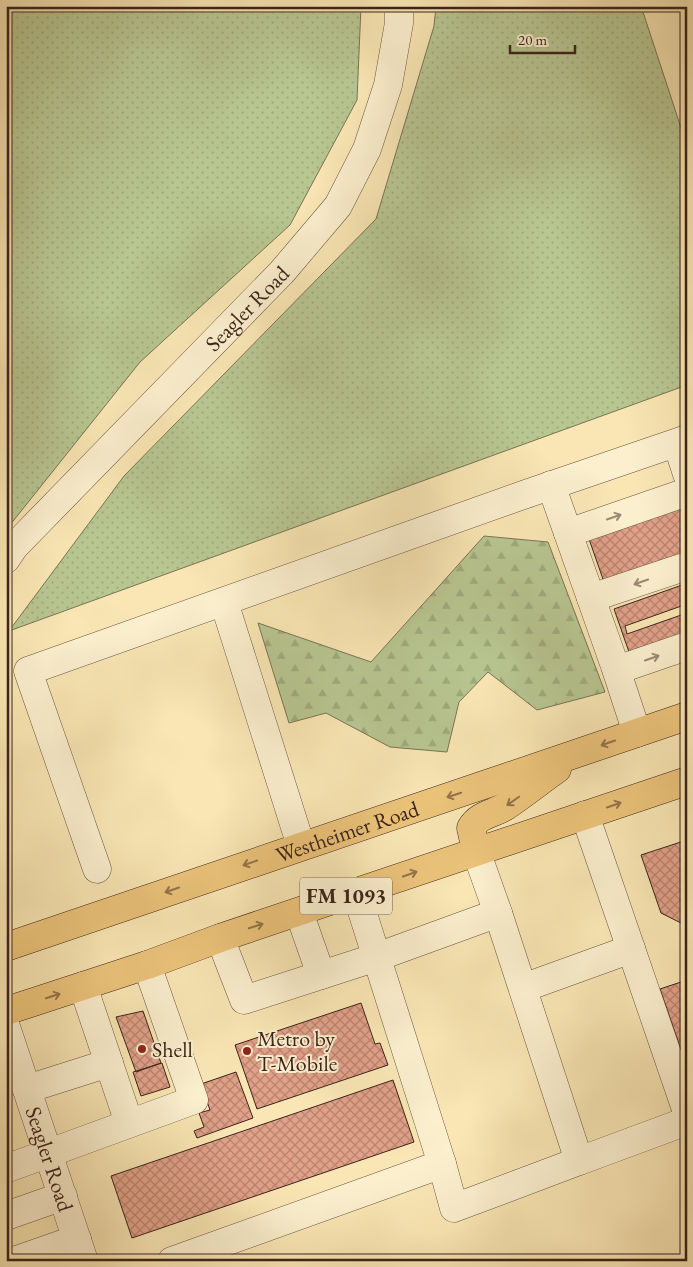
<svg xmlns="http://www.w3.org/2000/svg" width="693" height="1267" font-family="'EB Garamond',serif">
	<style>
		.grass { fill: url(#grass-dots); stroke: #7a7456 }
		.forest { fill: url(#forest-firs); stroke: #7a7456 }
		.building { fill: url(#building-cross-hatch); stroke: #3b231a }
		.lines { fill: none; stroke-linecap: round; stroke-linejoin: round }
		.minor-casing { stroke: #6a5440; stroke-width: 29 }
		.major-casing { stroke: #3b231a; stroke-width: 29 }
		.minor { stroke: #fbefce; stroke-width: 28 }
		.major { stroke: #ecc37a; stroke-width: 28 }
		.oneway { stroke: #9b8974 }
		.oneway2 { stroke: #94734a }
		.poi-dot { fill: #8f2418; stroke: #fbefce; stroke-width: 2 }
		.labels { text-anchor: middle; stroke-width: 4; stroke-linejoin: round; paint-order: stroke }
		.shield { fill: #fbefce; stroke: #756050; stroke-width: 1 }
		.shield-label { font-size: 21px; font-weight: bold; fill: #3b231a }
		.street-label { font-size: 22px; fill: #3b231a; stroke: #fbefce }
		.poi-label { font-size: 22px; fill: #3b231a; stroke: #fbefce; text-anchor: start }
	</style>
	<defs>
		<pattern id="grass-dots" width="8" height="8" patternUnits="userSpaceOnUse" patternTransform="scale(1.25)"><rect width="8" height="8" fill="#b8c691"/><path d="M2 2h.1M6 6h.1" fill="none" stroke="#9faa7c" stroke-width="1.8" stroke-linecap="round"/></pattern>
		<pattern id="forest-firs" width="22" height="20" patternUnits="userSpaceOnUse" patternTransform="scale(1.25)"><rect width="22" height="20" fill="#b8c691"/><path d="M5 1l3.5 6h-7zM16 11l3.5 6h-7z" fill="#9faa7c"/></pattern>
		<pattern id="building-cross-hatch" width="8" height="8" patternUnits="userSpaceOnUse" patternTransform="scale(1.25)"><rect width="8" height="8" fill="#e1a189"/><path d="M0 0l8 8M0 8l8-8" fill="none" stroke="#b8836f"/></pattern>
	</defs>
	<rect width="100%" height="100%" fill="#f9e6b4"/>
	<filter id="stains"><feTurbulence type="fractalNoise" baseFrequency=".004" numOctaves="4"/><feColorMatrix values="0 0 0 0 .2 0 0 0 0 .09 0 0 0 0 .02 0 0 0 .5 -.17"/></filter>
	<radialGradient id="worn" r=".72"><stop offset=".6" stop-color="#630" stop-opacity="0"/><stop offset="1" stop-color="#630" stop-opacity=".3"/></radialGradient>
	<path class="grass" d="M6,6H361L357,100L290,225L140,362L6,530Z
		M436,6H641L687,146V385L9,631L124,476L376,219L434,26Z"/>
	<path class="forest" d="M484,536L548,542L605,692L537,710L488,672L459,702L447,752L390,747L326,713L289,723L258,623L371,662Z"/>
	<path class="building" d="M687,505V553L604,582L589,539Z
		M685,584L687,589V604L625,626L627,634L687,613V632L629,652L614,609Z
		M687,840V926L661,913L641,855Z
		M687,980V1067L660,989Z
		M361,1003L375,1044L380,1043L388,1065L257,1109L235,1045Z
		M143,1011L161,1063L136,1072L116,1017Z
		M162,1063L170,1087L141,1096L133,1072Z
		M236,1072L253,1118L197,1138L194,1131L204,1127L199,1113L210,1110L201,1084Z
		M393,1080L414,1142L132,1238L111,1176Z"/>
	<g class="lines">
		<defs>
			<g id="minor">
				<path d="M677,443L687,474"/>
				<path d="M551,485L615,666L637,733"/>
				<path d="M568,533L687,492"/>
				<path id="s1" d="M6,559L14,547L282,272L338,206L367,149L388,85L399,23V6"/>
				<path d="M591,598L687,566"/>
				<path d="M224,602L301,846"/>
				<path d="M617,670L687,646"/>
				<path d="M585,815L687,1112"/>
				<path d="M97,869L28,671L526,494L687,439"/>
				<path d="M356,892L442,1164L454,1208L579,1161"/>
				<path d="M299,912L321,975"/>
				<path d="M498,913L579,1161L687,1121"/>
				<path d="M220,938L244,1000L377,957L498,913L476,851"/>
				<path d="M83,986L129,1123"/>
				<path d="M523,988L631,949"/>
				<path id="s2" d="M6,1027L84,1261"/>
				<path d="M27,1089L109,1063"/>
				<path d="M6,1163L8,1168L194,1100L147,965"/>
				<path d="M6,1216L63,1196"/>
				<path d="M14,1261L77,1239"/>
				<path d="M172,1261L442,1164"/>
			</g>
			<g id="major">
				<path d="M476,851L471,828C479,814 494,814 506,806C524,794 540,781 557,769"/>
				<path id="s3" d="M6,947L687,716"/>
				<path d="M6,1011L147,965L220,938L687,781"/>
			</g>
		</defs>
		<use href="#minor" class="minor-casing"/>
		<use href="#major" class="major-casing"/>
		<use href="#minor" class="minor"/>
		<use href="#major" class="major"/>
	</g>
	<defs><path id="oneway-shaft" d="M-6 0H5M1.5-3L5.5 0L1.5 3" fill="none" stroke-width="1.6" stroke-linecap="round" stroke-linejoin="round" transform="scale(1.25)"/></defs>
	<g class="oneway">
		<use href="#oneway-shaft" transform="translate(614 517) rotate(-19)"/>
		<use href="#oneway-shaft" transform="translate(641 582) rotate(161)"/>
		<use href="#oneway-shaft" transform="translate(652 658) rotate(-19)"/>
	</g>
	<g class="oneway2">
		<use href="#oneway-shaft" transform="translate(608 743) rotate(161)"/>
		<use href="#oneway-shaft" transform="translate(454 795) rotate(162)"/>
		<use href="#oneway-shaft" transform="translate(513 801) rotate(145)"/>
		<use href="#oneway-shaft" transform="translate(614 805) rotate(-19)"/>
		<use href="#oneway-shaft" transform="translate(250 863) rotate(161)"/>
		<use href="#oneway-shaft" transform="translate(410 874) rotate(-19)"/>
		<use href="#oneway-shaft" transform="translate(172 890) rotate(161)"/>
		<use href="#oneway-shaft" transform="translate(256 926) rotate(-18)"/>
		<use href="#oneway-shaft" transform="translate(53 996) rotate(-18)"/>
	</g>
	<g class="poi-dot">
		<circle cx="142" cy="1049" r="5"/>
		<circle cx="247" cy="1051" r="5"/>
	</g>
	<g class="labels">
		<rect class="shield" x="300" y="877.5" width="92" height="37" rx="4"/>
		<g class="shield-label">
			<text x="346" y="903">FM 1093</text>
		</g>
		<g class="street-label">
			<text dy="8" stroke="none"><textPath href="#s1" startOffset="348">Seagler Road</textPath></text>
			<text dy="8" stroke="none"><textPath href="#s3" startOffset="360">Westheimer Road</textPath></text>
			<text dy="8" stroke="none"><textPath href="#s2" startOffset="139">Seagler Road</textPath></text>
		</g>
		<g class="poi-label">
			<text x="257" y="1046">Metro by<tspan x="257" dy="25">T-Mobile</tspan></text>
			<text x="152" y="1057">Shell</text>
		</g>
	</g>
	<rect width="693" height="1267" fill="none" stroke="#f9e6b4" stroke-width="25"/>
	<rect x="8" y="8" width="678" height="1252" fill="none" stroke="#3b231a" stroke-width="2.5"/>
	<rect x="12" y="12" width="668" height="1242" fill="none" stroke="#3b231a"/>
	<path d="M510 45v8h65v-8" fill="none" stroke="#3b231a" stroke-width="2.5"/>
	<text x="518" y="45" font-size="15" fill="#3b231a" stroke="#fbefce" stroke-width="4" paint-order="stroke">20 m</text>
	<rect width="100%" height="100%" filter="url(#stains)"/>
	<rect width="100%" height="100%" fill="url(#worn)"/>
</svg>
